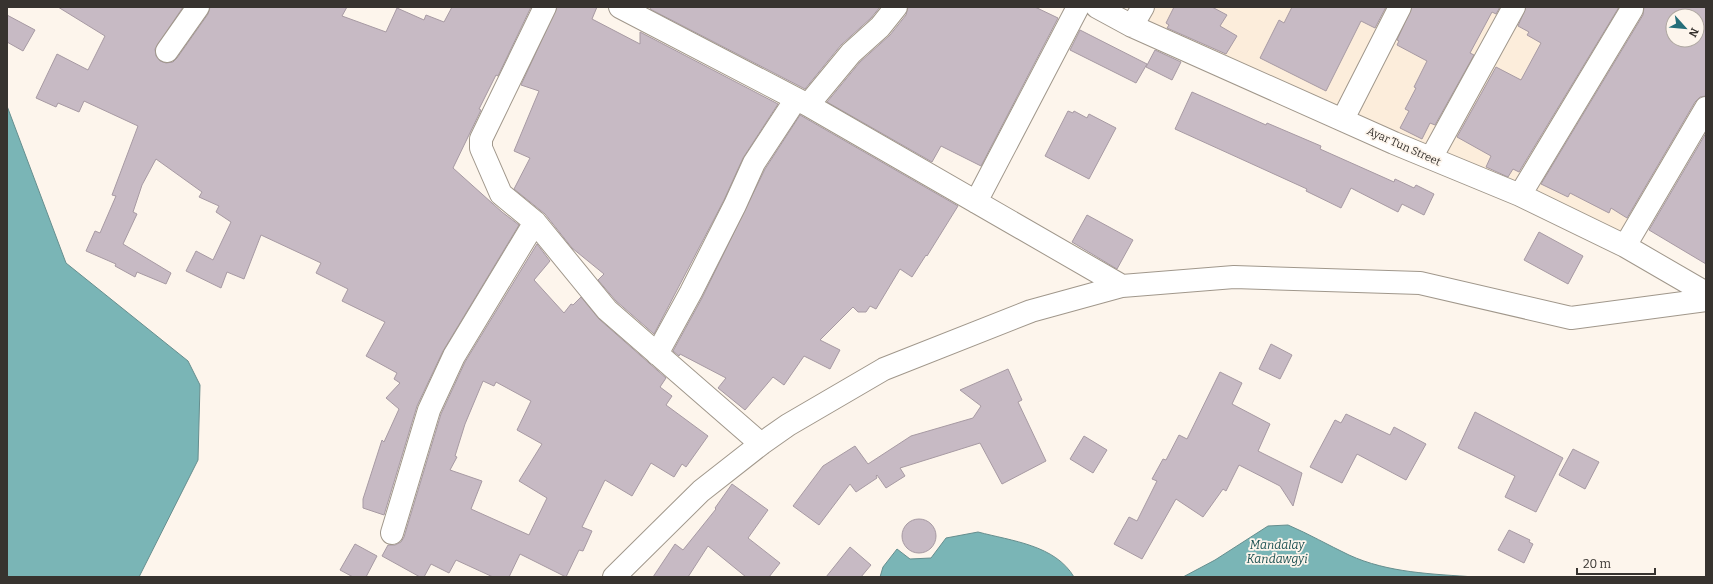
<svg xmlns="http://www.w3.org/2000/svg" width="1713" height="584" font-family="Bitter,serif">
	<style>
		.built { fill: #fceddb; fill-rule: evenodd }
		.water { fill: #7ab5b6; stroke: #668e8e }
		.building { fill: #c7bac4; stroke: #a79aa3; fill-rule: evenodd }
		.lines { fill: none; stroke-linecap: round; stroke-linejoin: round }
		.minor-casing { stroke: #a0978b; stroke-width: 24 }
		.minor { stroke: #fff; stroke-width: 22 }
		.labels { text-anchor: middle; stroke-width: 3.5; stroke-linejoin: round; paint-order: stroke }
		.street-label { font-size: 11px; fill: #37332f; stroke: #fdf5ec }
		.water-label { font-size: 12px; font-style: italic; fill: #1c5152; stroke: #fdf5ec }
	</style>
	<rect width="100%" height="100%" fill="#fdf5ec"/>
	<path class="built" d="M1143,7H1706V108L1625,246L1132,26ZM1673,16H1697V40H1673Z"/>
	<path class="water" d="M7,106L66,263L188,361L200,385L198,460L139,577H7Z
		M1288,525C1309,534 1328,545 1349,555C1388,573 1433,574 1475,577H1183L1215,560L1268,526Z
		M978,532C1012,541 1055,545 1074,577H880L883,567L897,549L910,559L931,558L946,538Z"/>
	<path class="building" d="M58,7H183L155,49L156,56L160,61L166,63L173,62L177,58L208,14L210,7H347L342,16L386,32L397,8L424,20L426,15L444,22L452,7H531L498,76L496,75L479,109L481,110L453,168L502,212L519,225L443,351L417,406L384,515L363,508V499L382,440L384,442L399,409L386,398L400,383L394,379L397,373L366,356L385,322L342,301L348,289L316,273L321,263L261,235L244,279L227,272L221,288L186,271L196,251L213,260L231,222L216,212L219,206L199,197L202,192L156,159L142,185L133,212L137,214L123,244L171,273L166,284L137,272L135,277L115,266L116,264L86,251L95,231L100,233L116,196L112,195L138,126L84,101L79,112L58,103L56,107L36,98L57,54L88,70L105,36Z
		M557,7H597L592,19L640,44V32L778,104L743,158L724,200L654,334L616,301L598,280L604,274L572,248L545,214L514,189L530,158L514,151L539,91L521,85Z
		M651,7H880L871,18L841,45L805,89L650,9Z
		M908,7H1035L1058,18L981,166L941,146L932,162L827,102L860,62L890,35L906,15Z
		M1174,7H1212L1227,15L1220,26L1237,36L1226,54L1167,28L1169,25L1166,23Z
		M1292,7H1386L1375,28L1361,21L1326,91L1260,58L1279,20L1284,23Z
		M1412,7H1500L1496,14L1492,12L1470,53L1474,55L1435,125L1430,123L1422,139L1400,128L1409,111L1405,109L1416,88L1414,87L1427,61L1397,45L1399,41L1397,40Z
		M1526,7H1619L1519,172L1513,169L1508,177L1486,167L1491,156L1457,137L1496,67L1521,80L1541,43L1527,35L1529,32L1518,26Z
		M1644,7H1706V96L1700,97L1695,102L1627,218L1611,208L1609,213L1570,193L1568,197L1541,184L1643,15ZM1673,16H1697V40H1673Z
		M7,15L35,30L23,51L7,42Z
		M1080,30L1147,64L1136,83L1070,50Z
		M1155,50L1181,62L1172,80L1146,67Z
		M1192,92L1266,125L1267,123L1321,146L1320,149L1394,182L1395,179L1414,188L1416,185L1434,194L1424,215L1402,204L1398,212L1351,188L1341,208L1306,191L1307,189L1175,129Z
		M1068,111L1073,113L1074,111L1087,118L1089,114L1116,128L1089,179L1045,156Z
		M800,115L958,206L927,256L926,255L912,277L900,269L876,309L870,306L866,312H858L853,307L820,340L840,350L830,369L804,356L784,385L773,377L745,410L718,388L726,378L680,354L679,356L673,351L702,298L765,169Z
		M1706,133V264L1649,230Z
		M1087,215L1133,240L1117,269L1072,242Z
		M1539,232L1583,256L1568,284L1524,260Z
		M537,244L550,261L534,280L564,313L571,304L573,305L581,297L599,319L666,378L660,387L672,396L666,405L708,436L686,467L682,464L674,477L651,463L632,496L605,480L582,527L592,531L583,551L579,550L566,577L520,554L509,577H493L456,560L449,573L431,564L424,577H420L382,556L388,545H395L401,542L404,537L441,414L465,362ZM483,381L494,386L496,382L531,401L517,430L542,444L519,481L547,498L529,535L471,509L482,481L450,470L457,457L455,456L465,424Z
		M1271,344L1292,355L1280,379L1259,369Z
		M1008,369L1022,400L1018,402L1046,461L1002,484L980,443L900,468L905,476L886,488L877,475L876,476L877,478L856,492L850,484L819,525L793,506L823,466L855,446L868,464L911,436L973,418L981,406L960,390Z
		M1220,372L1242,383L1232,404L1270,424L1258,451L1302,473L1293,506L1280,486L1239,465L1226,491L1223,489L1203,517L1176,499L1142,559L1114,544L1129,517L1137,521L1157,481L1152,479L1163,459L1166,460L1179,435L1187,439Z
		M1475,412L1563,458L1536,512L1505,497L1515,476L1458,448Z
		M1346,414L1390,435L1394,427L1426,444L1406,480L1357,454L1342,483L1310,467L1335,420L1341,423Z
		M1084,436L1107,450L1093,473L1070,459Z
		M1573,449L1599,462L1585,489L1559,475Z
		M732,484L768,510L748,538L780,563L769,577H746L708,546L688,577H653L675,544L683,550L716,509L715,508Z
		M902 536a17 17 0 1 1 34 0a17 17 0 1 1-34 0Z
		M1509,530L1530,540L1529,542L1533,544L1524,563L1498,550Z
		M355,544L377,556L366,577H353L340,570Z
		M850,547L871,565L861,577H826Z"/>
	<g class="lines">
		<defs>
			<path id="minor" d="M545,7L481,139V148L501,194L535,222L607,310L761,444
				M620,7L808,105L1122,286
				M1097,7L1132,26L1394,143L1520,195L1625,246L1706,293
				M1132,26L1143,7
				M167,51L198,7
				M808,105L851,53L880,27L896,7
				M1343,119L1400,7
				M1431,158L1514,7
				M1520,195L1632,9
				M976,202L1078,7
				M1625,246L1706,108
				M657,354L691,292L735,205L754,163L796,99
				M392,533L429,410L454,356L535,222
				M614,577L701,491L761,444L788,425L884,369L1031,311L1122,286L1234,277L1420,283L1571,318L1706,300"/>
		</defs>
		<use href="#minor" class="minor-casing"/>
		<use href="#minor" class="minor"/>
	</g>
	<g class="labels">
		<g class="street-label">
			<text transform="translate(1404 146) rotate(24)" y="4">Ayar Tun Street</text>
		</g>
		<g class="water-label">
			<text x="1277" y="549">Mandalay<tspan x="1277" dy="14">Kandawgyi</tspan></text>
		</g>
	</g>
	<rect width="1713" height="584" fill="none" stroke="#37332f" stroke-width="16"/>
	<g transform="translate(1685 28) rotate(117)"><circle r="19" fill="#fdf5ec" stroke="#aea7a0"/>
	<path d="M0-3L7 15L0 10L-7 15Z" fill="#256e79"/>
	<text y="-6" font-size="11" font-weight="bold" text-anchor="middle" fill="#37332f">N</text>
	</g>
	<path d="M1577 568v6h78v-6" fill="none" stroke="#37332f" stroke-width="2"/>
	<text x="1583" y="568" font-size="12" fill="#37332f" stroke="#fdf5ec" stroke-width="3" paint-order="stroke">20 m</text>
</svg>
